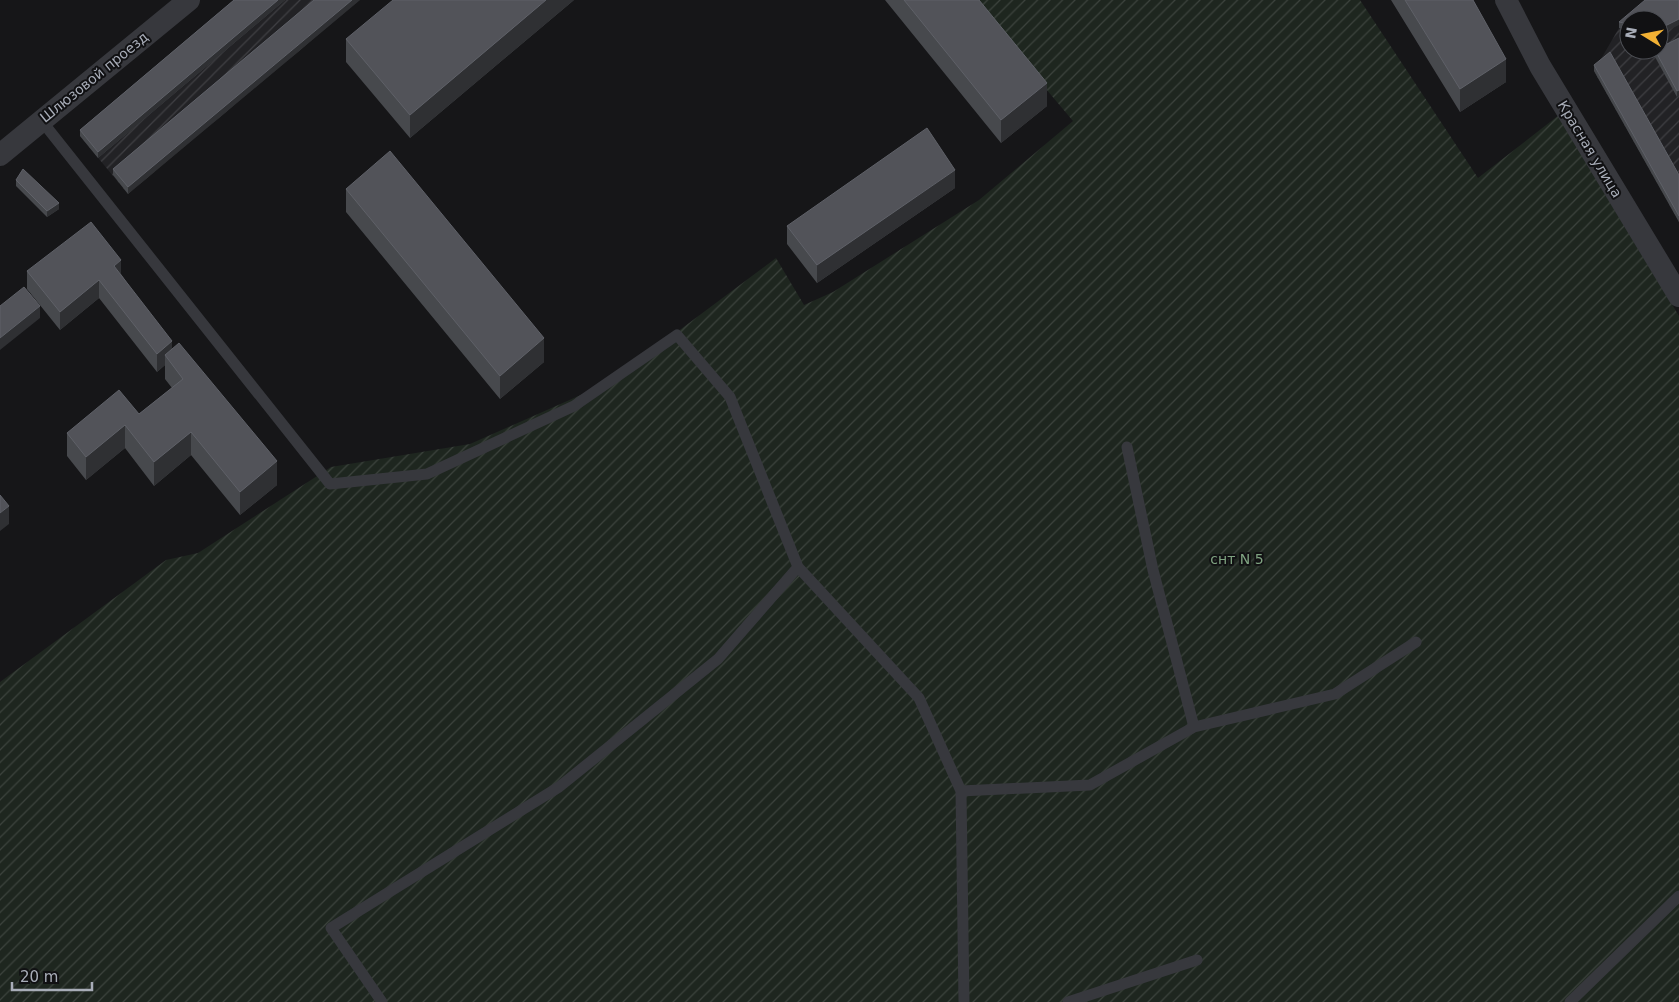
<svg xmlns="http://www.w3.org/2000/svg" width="1679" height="1002" font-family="'DejaVu Sans',sans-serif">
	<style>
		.industrial { fill: url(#industrial-furrows); fill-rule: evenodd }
		.garden { fill: url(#garden-furrows) }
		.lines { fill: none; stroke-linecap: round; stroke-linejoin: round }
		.service { stroke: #37383d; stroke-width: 11 }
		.minor { stroke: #37383d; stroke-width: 22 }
		.wall { fill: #47494d }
		.shaded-wall { fill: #2f3033 }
		.building { fill: #525359; stroke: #5f6168 }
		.labels { text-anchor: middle; stroke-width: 4; stroke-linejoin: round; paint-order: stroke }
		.street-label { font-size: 14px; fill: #a8adb8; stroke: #111113 }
		.park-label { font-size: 14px; fill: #7fa381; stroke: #111113 }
	</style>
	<defs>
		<pattern id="industrial-furrows" width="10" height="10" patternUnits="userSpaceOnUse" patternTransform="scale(1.25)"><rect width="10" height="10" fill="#222225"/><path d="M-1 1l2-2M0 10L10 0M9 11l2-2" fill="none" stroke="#3f3f43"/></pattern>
		<pattern id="garden-furrows" width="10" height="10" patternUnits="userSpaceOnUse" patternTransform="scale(1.25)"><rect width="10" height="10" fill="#1e261f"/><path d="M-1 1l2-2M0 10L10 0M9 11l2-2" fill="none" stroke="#3c433d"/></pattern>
	</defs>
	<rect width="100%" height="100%" fill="#161618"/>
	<path class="industrial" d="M241,0H360L128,194L80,136Z
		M1679,0V222L1594,71L1619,28L1645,6ZM1629,20H1659V50H1629Z"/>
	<path class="garden" d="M971,0H1360L1478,178L1559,115L1679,316V1002H0V682L166,560L198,553L331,467L470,444L610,382L776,258L804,305L833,292L979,200L1073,121Z"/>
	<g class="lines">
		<path class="service" d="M41,120L330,484L427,474L574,406L677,335L730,397L798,567L919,698L961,791L964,1002
			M1127,447L1153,570L1194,727
			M961,791L1090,785L1194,727L1335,694L1416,642
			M382,1002L331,928L559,787L718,659L798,567
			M1068,1002L1197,960
			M1570,1002L1679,896"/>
		<path class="minor" d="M1506,0L1540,66L1679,296
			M0,155L189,0"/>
	</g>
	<path class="wall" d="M234,0H285L98,158L80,136V130Z
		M314,0L128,194L113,175V169Z
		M574,0L410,138L346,62V39Z
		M885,0H979L1047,106L1001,143Z
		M1391,0H1473L1506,82L1460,112Z
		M1679,0L1659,35V20H1629V30L1619,28V22Z
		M1679,38L1677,97L1655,57V50Z
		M1594,65L1679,175V222L1594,71Z
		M16,180L59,209L47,217L16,186Z
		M955,188L817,283L787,244V226Z
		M346,189L544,362L500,399L346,212Z
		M27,271L121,274L172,349L277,485L240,515L191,455L154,486L125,448L86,480L67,456V433L139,414L172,388L165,379V365L157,372L99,298L60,330L27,289Z"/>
	<path class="shaded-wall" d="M278,0H285L98,158V152Z
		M352,0H360L128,194V187Z
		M546,0H574L410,138V115Z
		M1679,19V25L1659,35V29Z
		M1506,59V82L1460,112V89Z
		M1047,83V106L1001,143V120Z
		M1679,90V96L1677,97V91Z
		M955,170V188L817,283V265Z
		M59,203V209L47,217V211Z
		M121,260V278L114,266Z
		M99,280V298L60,330V312Z
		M40,306V318L0,350V338Z
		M544,338V362L500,399V376Z
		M172,341V359L165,355V365L157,372V354Z
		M125,425V448L86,480V457Z
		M191,432V455L154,486V462Z
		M277,461V485L240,515V492Z
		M9,506V524L0,531V513Z"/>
	<path class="building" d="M234,0H278L98,152L80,130Z
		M314,0H352L128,187L113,169Z
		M393,0H546L410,115L346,39Z
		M904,0H979L1047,83L1001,120Z
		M1405,0H1473L1506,59L1460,89Z
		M1645,0H1679V19L1659,29V20H1629V24L1619,22Z
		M1679,38V90L1677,91L1655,50H1659V48Z
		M1610,52L1679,175V216L1594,65Z
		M927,128L955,170L817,265L787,226Z
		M390,151L544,338L500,376L346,189Z
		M23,169L59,203L47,211L16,180Z
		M91,222L121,260L114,266L172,341L157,354L99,280L60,312L27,271Z
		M24,287L40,306L0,338V306Z
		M179,343L277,461L240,492L191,432L154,462L125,425L86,457L67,433L119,390L139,414L183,379L165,355Z
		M0,495L9,506L0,513Z"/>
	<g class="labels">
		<g class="street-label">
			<text transform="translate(94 77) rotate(-39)" y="5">Шлюзовой проезд</text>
			<text transform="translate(1590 149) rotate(59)" y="5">Красная улица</text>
		</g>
		<g class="park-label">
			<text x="1237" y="564">снт N 5</text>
		</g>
	</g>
	<g transform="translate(1644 35) rotate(280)"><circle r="24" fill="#111113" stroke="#4d4f55"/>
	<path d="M0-4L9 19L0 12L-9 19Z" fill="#f2b134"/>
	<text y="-8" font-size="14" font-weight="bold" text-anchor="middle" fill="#a8adb8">N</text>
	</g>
	<path d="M12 982v8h80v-8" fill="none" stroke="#a8adb8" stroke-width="2.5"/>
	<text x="20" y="982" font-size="15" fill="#a8adb8" stroke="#111113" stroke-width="4" paint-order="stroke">20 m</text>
</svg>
